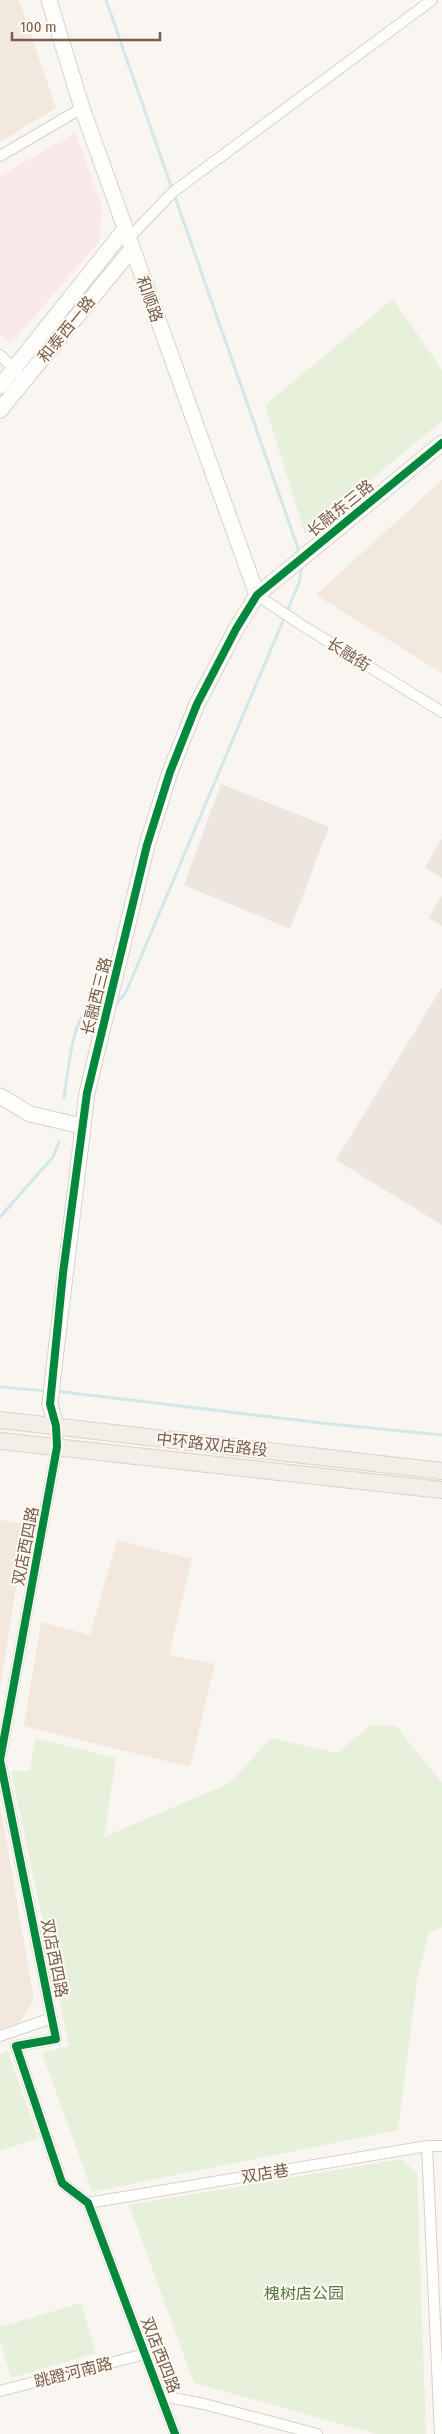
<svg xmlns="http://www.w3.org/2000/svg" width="442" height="2434" font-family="'Fira Sans Condensed','Noto Sans SC',sans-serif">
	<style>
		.residential { fill: #f2e8de }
		.industrial { fill: #ede5e0 }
		.medical { fill: #fae9e9 }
		.green { fill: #e7f0db }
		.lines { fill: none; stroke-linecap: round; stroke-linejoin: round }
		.stream { stroke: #d0e8ea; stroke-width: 3 }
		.street-casing { stroke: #d7d1cb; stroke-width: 12 }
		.secondary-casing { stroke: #d9d2cb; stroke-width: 17 }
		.primary-casing { stroke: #dad1cc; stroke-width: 18 }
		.street { stroke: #fefefd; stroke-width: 10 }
		.secondary { stroke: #fefefd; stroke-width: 15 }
		.primary { stroke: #f3eee8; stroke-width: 16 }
		.cycleway-casing { stroke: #fffaf3; stroke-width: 11 }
		.cycleway { stroke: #00873e; stroke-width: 8 }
		.labels { text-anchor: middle; stroke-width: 4; stroke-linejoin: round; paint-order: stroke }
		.street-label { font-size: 16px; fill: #7a5c4d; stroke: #fffaf3 }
		.park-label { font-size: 16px; fill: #537a41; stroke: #fffaf3 }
	</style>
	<rect width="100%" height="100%" fill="#f9f5f0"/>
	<path class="residential" d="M0,0H19L56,108L0,142Z
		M442,480V673L316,595Z
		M0,1520L26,1524L0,1689Z
		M117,1540L192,1559L169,1655L215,1664L190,1767L24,1726L41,1622L90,1635Z
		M0,1804L34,2000L20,2022L0,2029Z"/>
	<path class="industrial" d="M221,784L329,827L290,929L184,885Z
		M442,838V878L425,867Z
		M442,895V926L429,918Z
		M442,987V1225L336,1160Z"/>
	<path class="medical" d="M75,133L102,206L99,242L10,344L0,334V176Z"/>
	<path class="green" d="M393,299L442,370V421L305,534L265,405Z
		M371,1725L396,1726L442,1783V1927L429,1933L417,1980L398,2130L92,2192L42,2053L69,2046L11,1771H30L35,1738L116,1758L104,1837L230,1783L271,1738L337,1753Z
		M8,2051L38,2138L0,2151V2054Z
		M401,2159L417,2173L426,2434H377L194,2383L129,2205Z
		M81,2303L96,2353L11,2378L0,2341V2327Z"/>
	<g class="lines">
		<path class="stream" d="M106,0L300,554
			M116,1004L125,994L132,978L299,583L302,565
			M64,1097C67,1079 72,1028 83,1016C88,1011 95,1009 101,1008
			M0,1217L53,1157L59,1142
			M0,1387L46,1391
			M55,1391L330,1424L442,1435"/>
		<defs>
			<path id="street" d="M0,156L82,108
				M128,239L173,192L432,0
				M0,355L17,372
				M257,595L297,622L442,712
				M56,1426L57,1447L0,1760L56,2039L16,2046L62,2183L88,2203L175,2434
				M0,2036L52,2018
				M427,2146L440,2434
				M88,2203L427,2146H442
				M0,2391L145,2354
				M162,2396L204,2404L317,2434"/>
			<path id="secondary" d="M49,0L82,108L257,595
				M0,386L125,229
				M0,410L132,249
				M0,1096L30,1114L82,1126
				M56,1426L50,1404L53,1376L87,1093L147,845L170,772L197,704L236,629L257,595L442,443"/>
			<path id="primary" d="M0,1420L442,1471
				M0,1441L442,1490"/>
		</defs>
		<use href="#street" class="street-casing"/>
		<use href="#secondary" class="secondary-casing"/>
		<use href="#primary" class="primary-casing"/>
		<use href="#street" class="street"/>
		<use href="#secondary" class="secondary"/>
		<use href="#primary" class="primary"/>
		<defs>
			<path id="cycleway" d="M175,2434L88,2203L62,2183L16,2046L56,2039L0,1760L57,1447L56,1426L50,1404L63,1273L87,1093L147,845L170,772L197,704L236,629L257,595L442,443"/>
		</defs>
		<use href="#cycleway" class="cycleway-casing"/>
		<use href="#cycleway" class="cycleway"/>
	</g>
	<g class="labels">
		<g class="street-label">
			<text transform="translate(150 299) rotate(70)" y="6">和顺路</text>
			<text transform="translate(66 329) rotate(-51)" y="6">和泰西一路</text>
			<text transform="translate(340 508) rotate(-39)" y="6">长融东三路</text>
			<text transform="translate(349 654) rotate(32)" y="6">长融街</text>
			<text transform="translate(96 996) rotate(-76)" y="6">长融西三路</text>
			<text transform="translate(212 1444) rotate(6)" y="6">中环路双店路段</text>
			<text transform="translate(25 1546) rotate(-79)" y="6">双店西四路</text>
			<text transform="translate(55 1958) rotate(79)" y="6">双店西四路</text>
			<text transform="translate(265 2173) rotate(-9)" y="6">双店巷</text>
			<text transform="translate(161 2355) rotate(69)" y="6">双店西四路</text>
			<text transform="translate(73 2372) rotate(-14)" y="6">跳蹬河南路</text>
		</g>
		<g class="park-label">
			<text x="304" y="2299">槐树店公园</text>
		</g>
	</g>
	<path d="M12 32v8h148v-8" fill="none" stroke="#7a5c4d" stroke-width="2.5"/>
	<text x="20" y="32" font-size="15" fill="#7a5c4d" stroke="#fffaf3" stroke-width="4" paint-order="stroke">100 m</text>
</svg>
